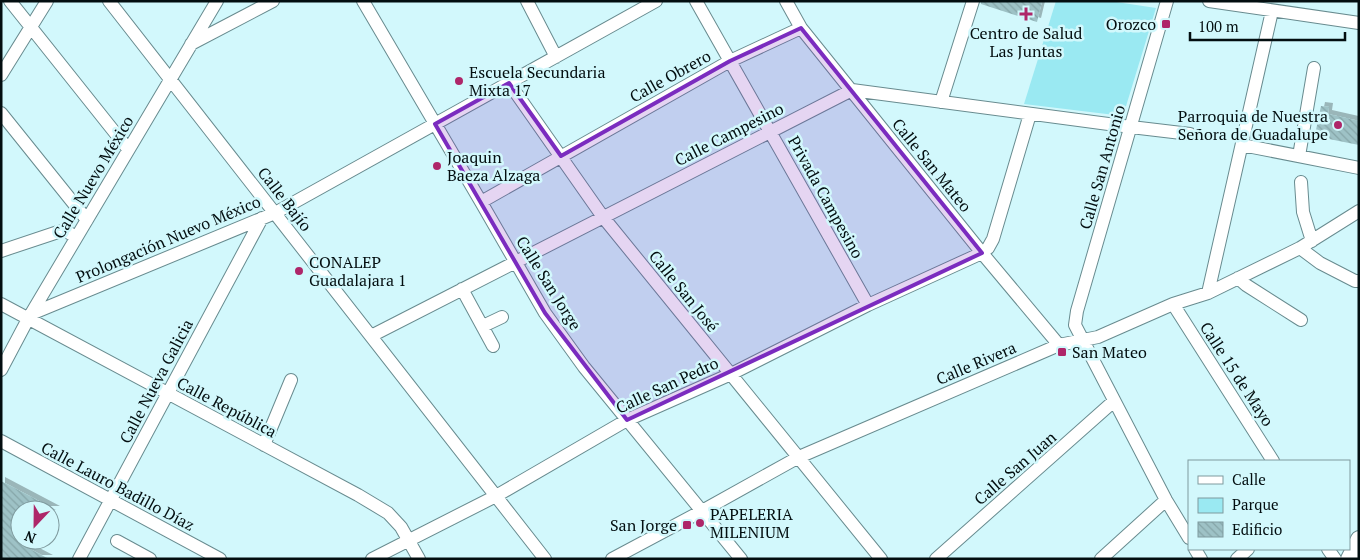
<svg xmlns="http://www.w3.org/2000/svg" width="1360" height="560" font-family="'PT Serif',serif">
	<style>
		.park { fill: #9ae9f2 }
		.building { fill: url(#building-back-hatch); filter: url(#shadow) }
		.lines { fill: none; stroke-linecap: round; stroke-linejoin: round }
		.minor-casing { stroke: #688b8f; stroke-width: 14 }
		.major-casing { stroke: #688b8f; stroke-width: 18 }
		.minor { stroke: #fff; stroke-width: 12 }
		.major { stroke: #fff; stroke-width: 16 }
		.marked { fill: #7b2cbf; fill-opacity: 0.2; stroke: #7b2cbf; stroke-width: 4; stroke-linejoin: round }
		.poi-dot { fill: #ae2669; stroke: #d2f8fc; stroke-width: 2 }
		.labels { text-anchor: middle; stroke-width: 5; stroke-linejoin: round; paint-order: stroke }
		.poi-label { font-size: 16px; fill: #030e10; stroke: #d2f8fc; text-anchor: start }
		.street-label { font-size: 16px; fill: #030e10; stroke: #d2f8fc }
	</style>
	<defs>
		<pattern id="building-back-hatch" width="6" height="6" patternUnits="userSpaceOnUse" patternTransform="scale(1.25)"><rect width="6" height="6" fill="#9ec2c6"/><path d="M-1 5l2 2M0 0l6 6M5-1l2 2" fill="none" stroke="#86a6a9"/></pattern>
		<filter id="shadow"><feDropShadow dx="4" dy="-4" stdDeviation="0" flood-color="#0004"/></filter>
	</defs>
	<rect width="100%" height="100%" fill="#d2f8fc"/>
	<path class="park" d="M1056,1H1110L1156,8L1123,116L1024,104Z"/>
	<path class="building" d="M981,1H1042L1037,22L981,4Z
		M1321,106L1329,107L1328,114L1359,121V145L1324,138L1325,132L1316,130Z
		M1,481L56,510H20V540H27L24,546L49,559H1Z"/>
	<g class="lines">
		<defs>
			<path id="minor" d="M10,1L128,149
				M109,1L545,559
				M363,1L481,202L545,313L584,367L741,559
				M527,1L556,57
				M696,1L868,305
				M786,1L801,28L982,253L1059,345
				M1167,1L1077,311L1075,325L1166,500L1189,538
				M1209,1L1359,23
				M191,44L273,1
				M1,75L47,1
				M509,83L603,217L881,559
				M941,102L973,1
				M1,113L87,220
				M1242,145L1359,168
				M1299,156L1314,68
				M1301,182L1303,212L1312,241
				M481,202L730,61L801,28
				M1300,248L1320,263L1355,281H1359
				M1,251L64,230L76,237
				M1238,278L1246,285L1301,320
				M462,289L493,346
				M1208,293L1272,11
				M1,304L358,495L388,513L401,527L419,559
				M1173,304L1273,461
				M31,314L275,213L656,1
				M483,326L502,317
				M371,336L852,90L1131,127L1190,134
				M1,370L28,319L217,1
				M1,441L220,559
				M264,445L291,380
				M117,541L150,559
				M1195,549L1201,559
				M1328,549L1335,559
				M79,559L262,218
				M372,559L496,496L627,420L731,374L868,305L982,253L988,248L993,239L1030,114
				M612,559L702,511L799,457L1059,345L1098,337L1173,304L1208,293L1300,248L1359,211
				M936,559L1114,401
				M1101,559L1166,500
				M1237,559L1248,549"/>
			<path id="major" d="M1349,559L1359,539"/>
		</defs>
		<use href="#minor" class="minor-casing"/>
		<use href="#major" class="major-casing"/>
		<use href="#minor" class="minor"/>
		<use href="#major" class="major"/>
	</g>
	<path class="marked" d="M801,28L982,253L627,420L545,313L435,124L509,83L561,156L730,61Z"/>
	<g class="poi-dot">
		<path d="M1023.5 6.5h5v5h5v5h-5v5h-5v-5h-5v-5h5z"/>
		<rect x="1161" y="19" width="10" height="10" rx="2.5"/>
		<circle cx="459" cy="81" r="5"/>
		<circle cx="1338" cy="125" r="5"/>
		<circle cx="437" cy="166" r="5"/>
		<circle cx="299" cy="271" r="5"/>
		<rect x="1057" y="347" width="10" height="10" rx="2.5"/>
		<circle cx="700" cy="523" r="5"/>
		<rect x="682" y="520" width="10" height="10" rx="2.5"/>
	</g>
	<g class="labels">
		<g class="poi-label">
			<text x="1156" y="30" text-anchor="end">Orozco</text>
			<text x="1026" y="39" text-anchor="middle">Centro de Salud<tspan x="1026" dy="18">Las Juntas</tspan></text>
			<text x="469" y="78">Escuela Secundaria<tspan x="469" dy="18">Mixta 17</tspan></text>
			<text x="1328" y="122" text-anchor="end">Parroquia de Nuestra<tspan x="1328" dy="18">Señora de Guadalupe</tspan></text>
			<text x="447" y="163">Joaquin<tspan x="447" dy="18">Baeza Alzaga</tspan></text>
			<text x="309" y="268">CONALEP<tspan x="309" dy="18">Guadalajara 1</tspan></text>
			<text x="1072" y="358">San Mateo</text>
			<text x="710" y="520">PAPELERIA<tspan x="710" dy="18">MILENIUM</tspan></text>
			<text x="677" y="531" text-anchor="end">San Jorge</text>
		</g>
		<g class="street-label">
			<text transform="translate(670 76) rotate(-29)" y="6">Calle Obrero</text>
			<text transform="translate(729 134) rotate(-27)" y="6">Calle Campesino</text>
			<text transform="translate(932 165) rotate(51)" y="6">Calle San Mateo</text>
			<text transform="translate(1102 167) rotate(-74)" y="6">Calle San Antonio</text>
			<text transform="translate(93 177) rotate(-59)" y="6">Calle Nuevo México</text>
			<text transform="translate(826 197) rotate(61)" y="6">Privada Campesino</text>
			<text transform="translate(285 199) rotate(52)" y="6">Calle Bajío</text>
			<text transform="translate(168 239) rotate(-23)" y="6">Prolongación Nuevo México</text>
			<text transform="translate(549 283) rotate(58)" y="6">Calle San Jorge</text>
			<text transform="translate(684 291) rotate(51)" y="6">Calle San José</text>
			<text transform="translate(976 363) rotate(-23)" y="6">Calle Rivera</text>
			<text transform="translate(1237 374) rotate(57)" y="6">Calle 15 de Mayo</text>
			<text transform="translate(156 381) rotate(-62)" y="6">Calle Nueva Galicia</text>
			<text transform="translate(667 385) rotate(-25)" y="6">Calle San Pedro</text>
			<text transform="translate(227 407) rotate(28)" y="6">Calle República</text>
			<text transform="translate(1015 468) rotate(-41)" y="6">Calle San Juan</text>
			<text transform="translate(118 486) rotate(28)" y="6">Calle Lauro Badillo Díaz</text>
		</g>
	</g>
	<rect width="1360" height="560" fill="none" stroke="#030e10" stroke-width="5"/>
	<rect x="1188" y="460" width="162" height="90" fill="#d2f8fc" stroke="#7f9a9e"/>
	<rect x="1198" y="476" width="25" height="8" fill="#ffffff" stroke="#7f9a9e"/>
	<text x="1232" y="485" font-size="15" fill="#030e10">Calle</text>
	<rect x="1198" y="498" width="25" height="15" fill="#9ae9f2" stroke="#7f9a9e"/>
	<text x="1232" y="510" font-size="15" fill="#030e10">Parque</text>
	<rect x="1198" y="522" width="25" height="15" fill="url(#building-back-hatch)" stroke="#7f9a9e"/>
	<text x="1232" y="535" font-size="15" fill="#030e10">Edificio</text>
	<g transform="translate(35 525) rotate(202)"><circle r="24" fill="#d2f8fc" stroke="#7f9a9e"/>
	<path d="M0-4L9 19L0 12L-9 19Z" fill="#ae2669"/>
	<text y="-8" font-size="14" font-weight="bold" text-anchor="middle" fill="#030e10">N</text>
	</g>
	<path d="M1190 32v8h155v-8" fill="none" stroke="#030e10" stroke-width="2.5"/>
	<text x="1198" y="32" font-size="15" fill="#030e10" stroke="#d2f8fc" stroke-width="4" paint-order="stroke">100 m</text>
</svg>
